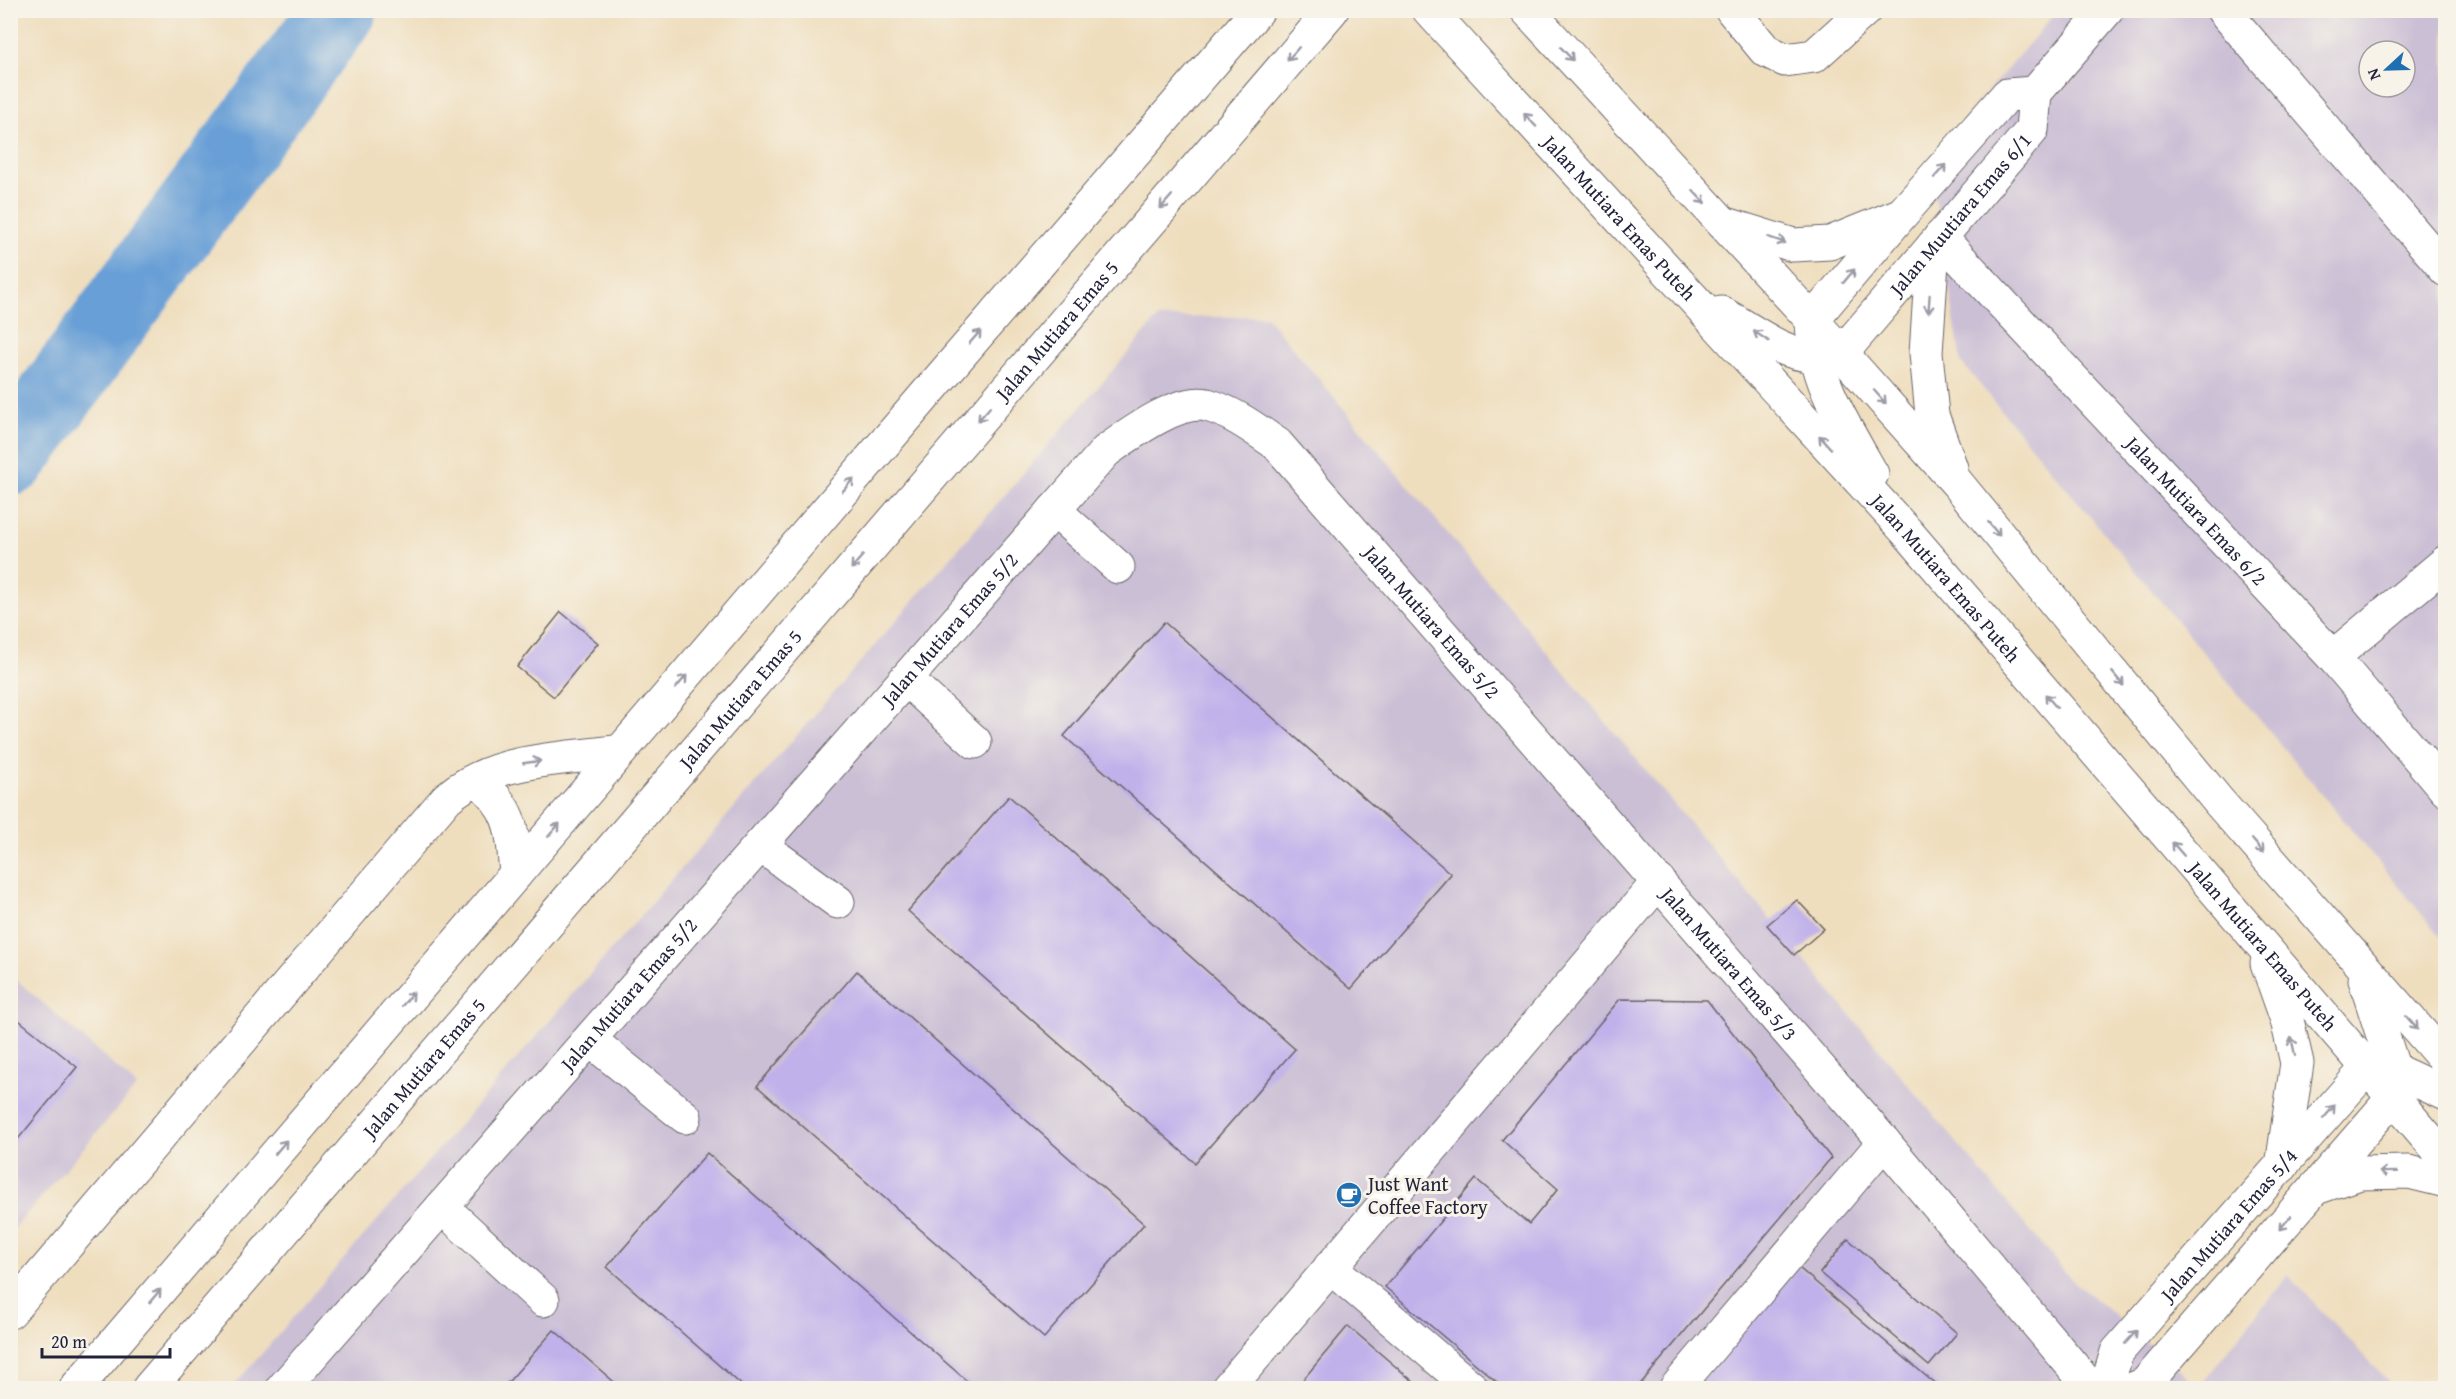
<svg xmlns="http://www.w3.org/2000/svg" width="2456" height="1399" font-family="'Gentium Book Plus',serif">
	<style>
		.industrial { fill: #cbbfd5; fill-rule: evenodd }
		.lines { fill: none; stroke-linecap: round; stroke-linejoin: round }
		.river { stroke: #689fd6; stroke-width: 76 }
		.building { fill: #c0b1ea }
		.minor-casing { stroke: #6a6469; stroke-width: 35 }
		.minor { stroke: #fff; stroke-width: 33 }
		.oneway { stroke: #9c9ca7 }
		.labels { text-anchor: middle; stroke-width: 6; stroke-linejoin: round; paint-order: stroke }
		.street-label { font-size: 20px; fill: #22223b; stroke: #f7f3e8 }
		.poi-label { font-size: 20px; fill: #22223b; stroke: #f7f3e8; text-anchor: start }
	</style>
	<rect width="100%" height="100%" fill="#f7f3e8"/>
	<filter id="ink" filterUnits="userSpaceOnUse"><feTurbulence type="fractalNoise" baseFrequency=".0167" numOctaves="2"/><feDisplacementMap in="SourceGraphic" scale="12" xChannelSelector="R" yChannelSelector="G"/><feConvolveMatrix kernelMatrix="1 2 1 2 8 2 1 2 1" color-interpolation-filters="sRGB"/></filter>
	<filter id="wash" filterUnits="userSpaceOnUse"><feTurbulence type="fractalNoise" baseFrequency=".008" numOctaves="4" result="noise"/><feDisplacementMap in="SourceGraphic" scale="24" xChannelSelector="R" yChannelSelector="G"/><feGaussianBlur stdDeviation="1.35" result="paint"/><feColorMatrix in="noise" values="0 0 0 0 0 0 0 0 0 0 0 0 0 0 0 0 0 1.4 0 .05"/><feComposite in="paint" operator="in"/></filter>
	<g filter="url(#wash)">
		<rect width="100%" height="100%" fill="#efdebe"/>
		<path class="industrial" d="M2057,11H2445V942L1961,362L1929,160ZM2369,51H2405V87H2369Z
			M1266,316L2070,1278L2199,1386L2288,1275L2394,1388H232L1158,318Z
			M11,975L137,1086L11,1232Z"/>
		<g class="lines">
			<path class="river" d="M10,458L339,10"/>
		</g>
		<g id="blocks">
			<path class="building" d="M561,612L598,643L554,697L517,667Z
				M1164,622L1451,874L1351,989L1064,736Z
				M1009,796L1295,1049L1195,1163L908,911Z
				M1797,900L1824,929L1794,955L1767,925Z
				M857,971L1144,1224L1044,1338L757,1086Z
				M1620,999L1707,1000L1831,1158L1637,1388H1504L1385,1287L1476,1179L1529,1224L1558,1189L1502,1140Z
				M10,1013L77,1067L10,1149Z
				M707,1153L850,1279L975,1388H745L607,1267Z
				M1848,1239L1957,1333L1929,1366L1820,1273Z
				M1799,1268L1940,1388H1697Z
				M1348,1326L1402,1372L1421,1388H1296Z
				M554,1330L621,1388H503Z"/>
		</g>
	</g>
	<g filter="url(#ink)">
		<use href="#blocks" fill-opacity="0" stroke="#6a6469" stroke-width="1.5"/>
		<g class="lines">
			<defs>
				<g id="minor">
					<path id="s1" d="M1429,10L1907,532L2446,1159"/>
					<path d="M1527,10L1812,320L1957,483L2219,802L2446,1061"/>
					<path d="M1732,10L1765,50L1785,60L1814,56L1865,10"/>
					<path d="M2223,10L2446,270"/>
					<path d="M1723,223L1793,245L1830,243L1897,216"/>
					<path id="s2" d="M1940,237L2333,657L2446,790"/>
					<path d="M1933,246L1926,353L1932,415L1951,468"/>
					<path d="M1721,313C1747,326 1780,354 1810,355C1817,356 1826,354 1833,354"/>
					<path id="s3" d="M1841,354L2032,130L2035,93L2107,10"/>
					<path d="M1872,474C1844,425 1813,378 1812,320L1901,215L2007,95L2035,93"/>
					<path d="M1054,510L1118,567"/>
					<path d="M2333,657L2446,562"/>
					<path d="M906,679L975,742"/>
					<path d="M477,779C513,810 512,829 516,874"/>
					<path d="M760,845L838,902"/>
					<path d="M2267,963L2287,1020L2297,1063L2282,1166"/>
					<path d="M590,1040L685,1117"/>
					<path d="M2380,1066L2394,1070L2446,1094"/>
					<path d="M2316,1188L2360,1173L2409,1172L2446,1181"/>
					<path d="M442,1207L543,1300"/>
					<path d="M1330,1267L1472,1388"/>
					<path d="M10,1312L447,798C495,757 562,760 621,751"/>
					<path d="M76,1388L929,391L1258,10"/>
					<path id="s4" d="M149,1388L1332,10"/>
					<path id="s5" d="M283,1388L1106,451C1129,435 1178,398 1207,405C1232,412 1255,429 1277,444L1884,1142L2091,1388"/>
					<path d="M1228,1388L1659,881"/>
					<path d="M1676,1388L1884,1142"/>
					<path id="s6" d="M2106,1388L2117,1352L2367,1068"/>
					<path d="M2135,1388L2145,1384L2392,1099L2398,1087L2394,1070L2365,980"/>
				</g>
			</defs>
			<use href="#minor" class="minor-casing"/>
			<use href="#minor" class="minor"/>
		</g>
		<defs><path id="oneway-shaft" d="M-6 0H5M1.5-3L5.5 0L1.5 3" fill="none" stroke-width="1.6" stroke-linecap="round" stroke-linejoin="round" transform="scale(1.5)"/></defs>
		<g class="oneway">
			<use href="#oneway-shaft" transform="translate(1293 54) rotate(131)"/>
			<use href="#oneway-shaft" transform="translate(1567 54) rotate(47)"/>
			<use href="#oneway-shaft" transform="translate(1530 120) rotate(-133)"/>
			<use href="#oneway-shaft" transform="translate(1940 171) rotate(-48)"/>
			<use href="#oneway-shaft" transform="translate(1699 197) rotate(47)"/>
			<use href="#oneway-shaft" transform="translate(1166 202) rotate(131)"/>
			<use href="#oneway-shaft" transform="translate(1777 240) rotate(18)"/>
			<use href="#oneway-shaft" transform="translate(1849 276) rotate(-50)"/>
			<use href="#oneway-shaft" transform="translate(1929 304) rotate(94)"/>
			<use href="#oneway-shaft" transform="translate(1761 336) rotate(-147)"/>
			<use href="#oneway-shaft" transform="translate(975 337) rotate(-49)"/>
			<use href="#oneway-shaft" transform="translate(1880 397) rotate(48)"/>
			<use href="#oneway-shaft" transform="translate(984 414) rotate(131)"/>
			<use href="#oneway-shaft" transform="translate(1825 442) rotate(-132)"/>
			<use href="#oneway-shaft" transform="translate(848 485) rotate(-50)"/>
			<use href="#oneway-shaft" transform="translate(1994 529) rotate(50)"/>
			<use href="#oneway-shaft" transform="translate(857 562) rotate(131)"/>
			<use href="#oneway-shaft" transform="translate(2118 679) rotate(50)"/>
			<use href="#oneway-shaft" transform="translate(681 682) rotate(-50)"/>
			<use href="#oneway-shaft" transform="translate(2051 701) rotate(-131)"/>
			<use href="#oneway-shaft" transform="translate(532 762) rotate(-8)"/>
			<use href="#oneway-shaft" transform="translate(554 830) rotate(-49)"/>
			<use href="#oneway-shaft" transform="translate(2258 846) rotate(49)"/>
			<use href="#oneway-shaft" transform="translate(2178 849) rotate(-131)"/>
			<use href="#oneway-shaft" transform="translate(408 999) rotate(-49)"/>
			<use href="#oneway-shaft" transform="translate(2412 1023) rotate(49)"/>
			<use href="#oneway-shaft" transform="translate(2293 1046) rotate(-103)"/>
			<use href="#oneway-shaft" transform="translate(2329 1112) rotate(-49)"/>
			<use href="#oneway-shaft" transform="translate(281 1147) rotate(-50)"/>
			<use href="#oneway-shaft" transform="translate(2388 1172) rotate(179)"/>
			<use href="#oneway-shaft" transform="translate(2285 1223) rotate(131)"/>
			<use href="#oneway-shaft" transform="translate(155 1296) rotate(-50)"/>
			<use href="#oneway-shaft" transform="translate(2131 1337) rotate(-48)"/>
		</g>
	</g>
	<defs>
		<symbol id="cafe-disc" viewBox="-11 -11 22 22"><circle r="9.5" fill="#1f6fb2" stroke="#f7f3e8"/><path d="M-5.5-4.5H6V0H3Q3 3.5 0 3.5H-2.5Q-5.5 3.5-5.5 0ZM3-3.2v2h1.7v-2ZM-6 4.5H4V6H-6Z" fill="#fff"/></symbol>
	</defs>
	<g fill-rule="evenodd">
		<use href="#cafe-disc" x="1334" y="1180" width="30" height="30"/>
	</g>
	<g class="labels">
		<g class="street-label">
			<text dy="7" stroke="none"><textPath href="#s3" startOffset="184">Jalan Muutiara Emas 6/1</textPath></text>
			<text dy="7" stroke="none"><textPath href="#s1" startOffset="282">Jalan Mutiara Emas Puteh</textPath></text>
			<text dy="7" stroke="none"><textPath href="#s4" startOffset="1394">Jalan Mutiara Emas 5</textPath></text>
			<text dy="7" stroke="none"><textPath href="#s2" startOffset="375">Jalan Mutiara Emas 6/2</textPath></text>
			<text dy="7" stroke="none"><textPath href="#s1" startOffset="768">Jalan Mutiara Emas Puteh</textPath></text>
			<text dy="7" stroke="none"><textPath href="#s5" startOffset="1677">Jalan Mutiara Emas 5/2</textPath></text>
			<text dy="7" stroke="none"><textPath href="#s5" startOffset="1010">Jalan Mutiara Emas 5/2</textPath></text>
			<text dy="7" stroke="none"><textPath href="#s4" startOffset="908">Jalan Mutiara Emas 5</textPath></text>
			<text dy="7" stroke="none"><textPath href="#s1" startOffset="1254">Jalan Mutiara Emas Puteh</textPath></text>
			<text dy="7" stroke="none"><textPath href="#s5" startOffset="2130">Jalan Mutiara Emas 5/3</textPath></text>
			<text dy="7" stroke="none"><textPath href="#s5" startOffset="524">Jalan Mutiara Emas 5/2</textPath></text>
			<text dy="7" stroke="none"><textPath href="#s4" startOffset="422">Jalan Mutiara Emas 5</textPath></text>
			<text dy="7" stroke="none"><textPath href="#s6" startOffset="207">Jalan Mutiara Emas 5/4</textPath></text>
		</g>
		<g class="poi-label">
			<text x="1368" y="1191">Just Want<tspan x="1368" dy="23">Coffee Factory</tspan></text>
		</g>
	</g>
	<rect width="2456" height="1399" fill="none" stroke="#f7f3e8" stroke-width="36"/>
	<g transform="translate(2387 69) rotate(248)"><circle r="28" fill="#f7f3e8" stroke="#a29fa3" stroke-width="1.5"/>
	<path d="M0-4.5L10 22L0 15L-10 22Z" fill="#1f6fb2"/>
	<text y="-9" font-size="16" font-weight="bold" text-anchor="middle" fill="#22223b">N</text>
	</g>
	<path d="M42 1348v9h128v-9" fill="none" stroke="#22223b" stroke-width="3"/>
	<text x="51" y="1348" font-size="18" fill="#22223b" stroke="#f7f3e8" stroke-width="4.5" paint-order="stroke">20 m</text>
</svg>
